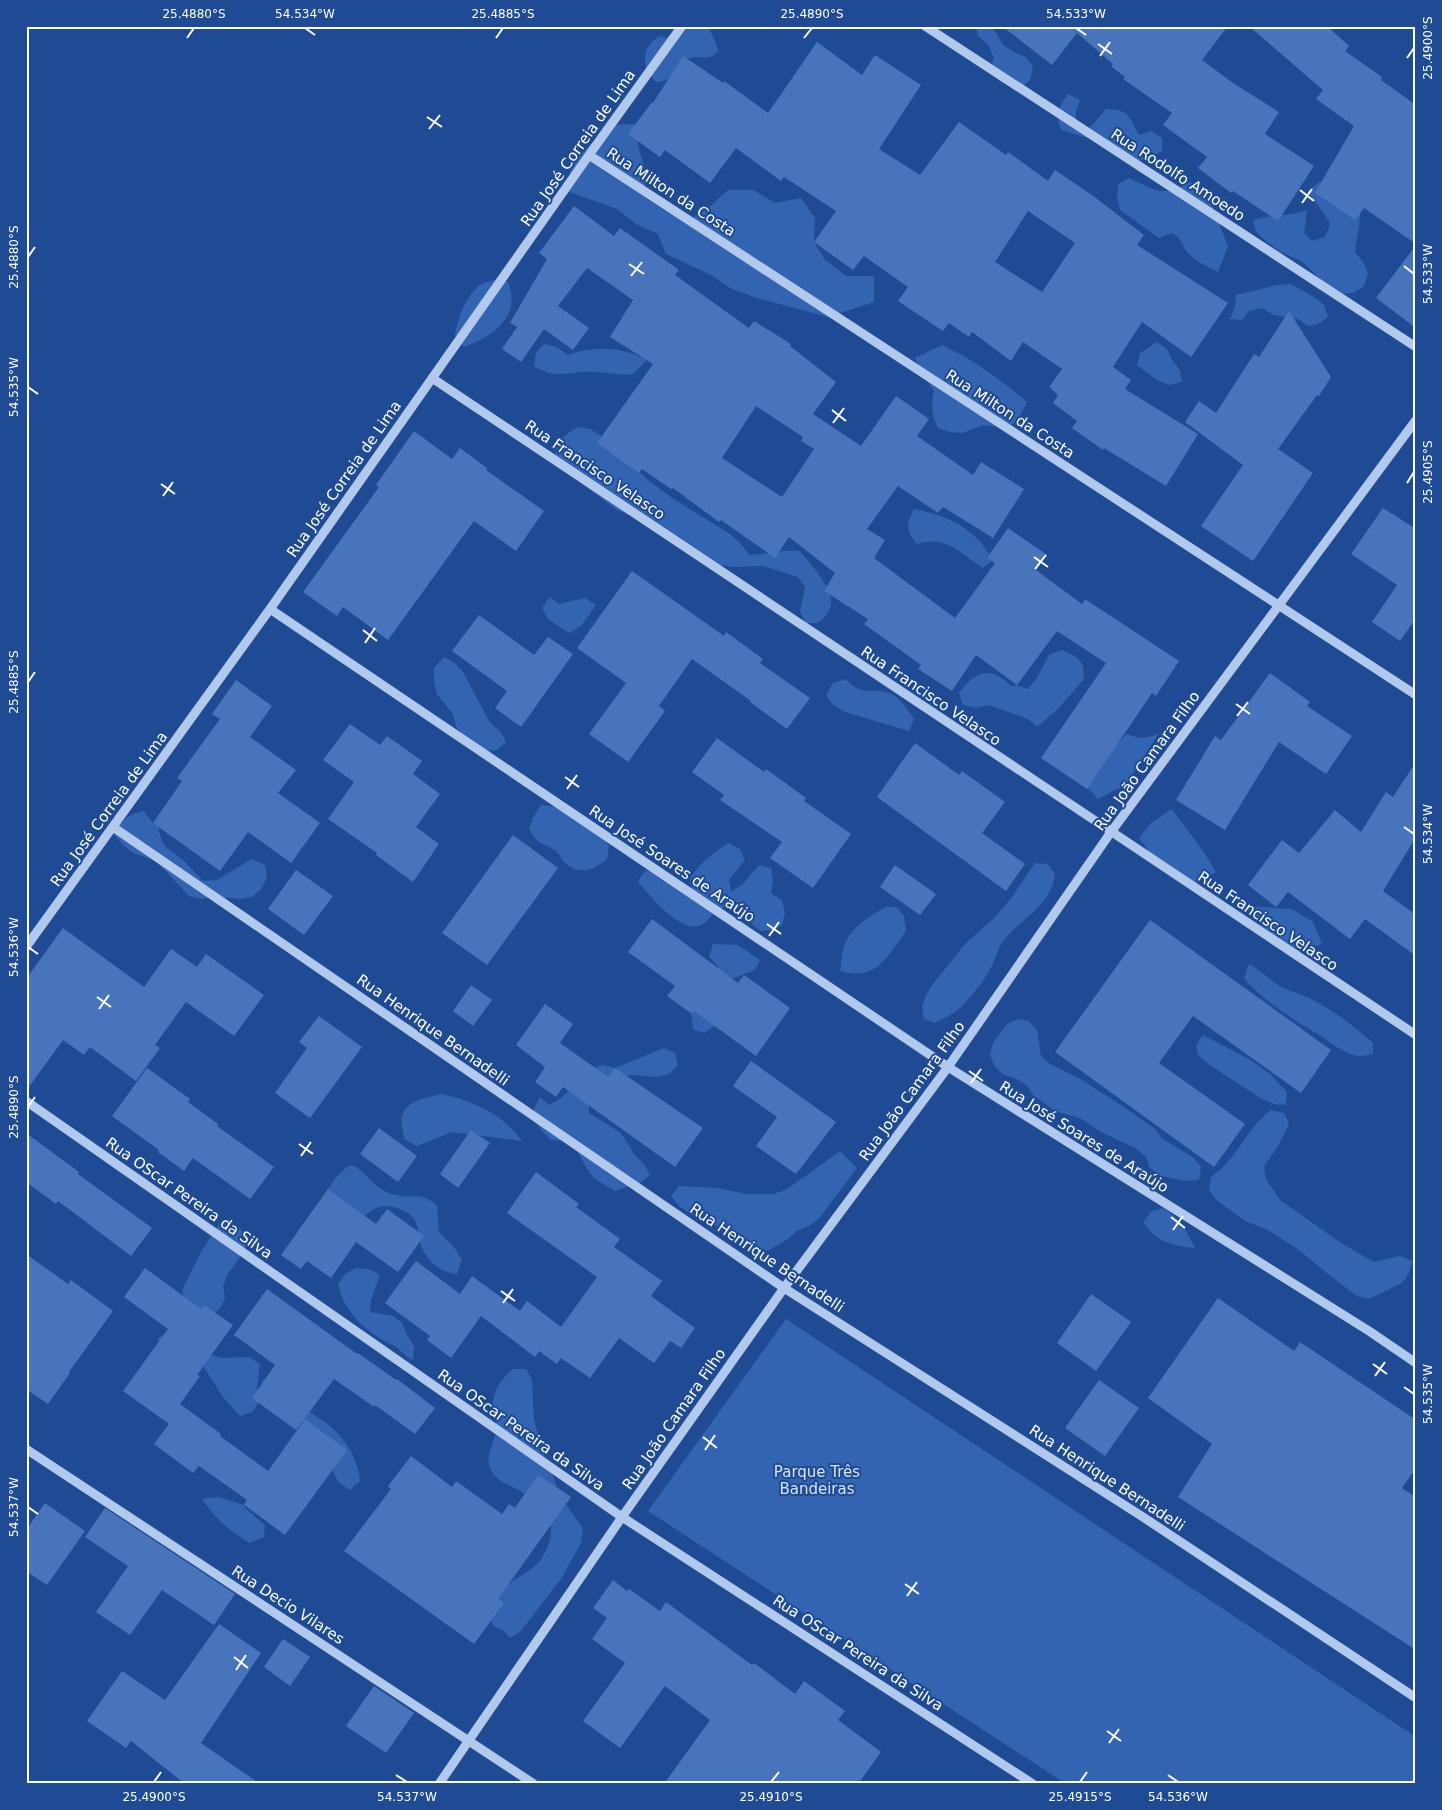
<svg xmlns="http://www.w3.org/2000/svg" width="1442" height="1810" font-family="'DejaVu Sans',sans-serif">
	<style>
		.green { fill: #3364b2 }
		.building { fill: #4874bb; fill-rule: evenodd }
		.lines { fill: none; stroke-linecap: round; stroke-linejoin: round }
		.minor { stroke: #b2c9ee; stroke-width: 9 }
		.ticks { fill: none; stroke: #fff; stroke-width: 2 }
		.labels { text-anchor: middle; stroke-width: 4; stroke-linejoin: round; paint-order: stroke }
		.street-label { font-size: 15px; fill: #fff; stroke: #1f4b94 }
		.park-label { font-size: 15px; fill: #d8e5fa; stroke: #1f4b94 }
		.neatline { fill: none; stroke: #fff; stroke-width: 2 }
		.ticks-label { font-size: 12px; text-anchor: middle; fill: #fff }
	</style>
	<rect width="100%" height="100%" fill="#1f4b94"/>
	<path class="green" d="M679,26H709C711,36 717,42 718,51C707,64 698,52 686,60C674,68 674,82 656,82C641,67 640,47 660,36L667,38Z
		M976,26H989L997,34L1003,45L1014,52L1026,57L1033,67L1030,80L1023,86C1006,85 1000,84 989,71L994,58L989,46L978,36Z
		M1068,94L1080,100L1076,111V125L1087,131L1106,109C1129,109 1129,117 1139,135L1151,131L1162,138V151C1136,169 1115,160 1096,138L1084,137L1061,130C1056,114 1058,108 1068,94Z
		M635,124L639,150L647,173L644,196L664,210L686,222L708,208L728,190H753L775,203L801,198L815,218L814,242L825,260L846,276H874V302L828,317L757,298L732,289L711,275L666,254L658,234L636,224L617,209L567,191L572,164L609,125Z
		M1129,178C1156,190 1162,198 1190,182C1193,183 1198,184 1201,186C1209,191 1223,235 1228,246L1218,272C1208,267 1195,261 1187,252C1180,242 1184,241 1172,233L1159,238L1120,210L1117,197L1118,184Z
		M1319,182C1339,190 1346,199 1360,214C1360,227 1356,239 1355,252L1363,262L1368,273L1364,286L1353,293L1340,294L1321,280L1303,262L1279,251L1266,241L1256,232L1253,220C1271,214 1289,217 1307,210L1304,233L1312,241L1325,237L1330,224C1324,211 1315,203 1308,191Z
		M496,280L508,282C522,317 493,336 464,347L455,336C457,319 466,295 481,284C485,282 491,281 496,280Z
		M1291,284L1314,297L1324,305L1328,317L1318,324L1308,326L1298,319L1274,315L1262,308L1249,311L1242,320L1230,319L1235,307L1236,295L1277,285Z
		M1157,342L1167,349L1172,360L1180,370L1182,382L1169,385L1157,380L1137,365L1140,353Z
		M544,344L557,347L567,355C594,346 621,346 647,360L633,374C620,376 608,372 594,372C570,370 557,381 534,366L536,353Z
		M942,345C973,359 1001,380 1027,402L1019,418L1008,428L984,425L962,433L950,432L938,428C931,414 931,406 934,391L920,370L915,358Z
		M578,427L590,429L601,436L648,480L672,498L730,534L741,544L749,555C766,555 782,549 800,551C809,562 833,588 831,604C830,612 824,618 818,623H806L800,612L805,587L798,577L763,566L734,567L706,563L644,520L617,510L582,484L555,456C559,439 563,436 578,427Z
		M914,509C949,516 975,528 993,560L983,568C959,553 947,535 917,544C905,529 906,525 914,509Z
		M550,597L559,604L585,598L596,605L581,626L569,633L548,619L542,608Z
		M1062,650C1079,657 1084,660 1084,679L1058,709L1037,727L1028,719L989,705L976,708L963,705L959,693C975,671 991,665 1011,686L1017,685L1028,689L1037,678L1049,655Z
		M444,657L455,663L463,672L490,723L500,731L506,742L497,750L483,751L463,737L456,726L453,714L437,694L434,682V668Z
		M846,679C861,696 867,688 886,692C899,695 907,709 914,719L909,731L845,712L833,705L826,695L833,683Z
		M1159,733L1125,785L1098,799L1090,790L1087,789C1097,769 1111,749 1127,734C1139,739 1147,739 1159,733Z
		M541,805L562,808L605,836L609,847L607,859C594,870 580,876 565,863C561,860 560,854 556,851C542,841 539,847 529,829L533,818Z
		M1172,809L1203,851L1216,872L1196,884L1154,858L1139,838L1151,823Z
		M144,811L153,823L159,824V832L164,845L184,861L203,881L217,880L252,859L265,865L267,878L261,889L252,897L240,899L214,897L201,899L189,896L156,861L133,853L122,844L114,834C124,819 127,814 144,811Z
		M729,843L740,849L745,860L729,880L731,892L742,885L759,865L771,868L773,881L771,893L782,900L785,913L782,925L772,930L760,931L732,906C729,907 723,907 720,909C712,913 708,923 699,926C680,932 648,895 638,881L645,871H658L692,890L690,878C701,863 713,852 729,843Z
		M1035,863L1048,864L1055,874C1051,907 1023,916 1005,939C996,950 995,962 988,973C981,984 966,1004 955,1012C949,1016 942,1019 935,1023L924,1019L922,1007L926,995L933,984L965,944L995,917L1012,897Z
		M1242,906L1292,909L1313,922L1322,944L1297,953L1275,943L1259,923Z
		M886,907H896L904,916L906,931C887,957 876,982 840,971C842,963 841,952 845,944C851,928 871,915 886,907Z
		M713,944L738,945L760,960L755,970L734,978L719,999L715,1026L704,1033L693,1029L691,1011L715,979L718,966L709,957Z
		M1249,964C1262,971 1275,985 1288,990C1295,993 1302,994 1309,998C1332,1009 1354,1026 1373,1043V1054C1364,1056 1358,1057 1350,1054C1342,1051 1334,1045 1327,1040C1300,1023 1263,1002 1244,978Z
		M1018,1019L1029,1021L1037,1030L1041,1056L1050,1064L1082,1080L1124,1107L1155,1129L1163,1139L1194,1158L1201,1167L1199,1180L1185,1181L1161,1176L1150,1168L1146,1157L1137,1149L1101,1132L1080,1118L1055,1111L1034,1096L1027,1086L1017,1079L1004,1075L995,1067L990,1055L993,1043L1007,1024Z
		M1203,1035L1249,1059L1270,1074L1287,1092L1286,1105L1274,1104L1262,1099L1208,1064L1198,1055L1196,1045Z
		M664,1048L675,1053L678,1065L669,1074L657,1077L632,1075L619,1077L589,1105V1113L621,1133L635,1155L644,1164L650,1175L640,1183L615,1191L595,1179L587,1169L575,1147L563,1141L551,1140L543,1132L534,1121V1109L540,1097L549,1105L560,1099L590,1069L602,1065L615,1068Z
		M442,1094C474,1102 502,1113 522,1141L452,1132L417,1146L405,1140C394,1105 411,1101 442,1094Z
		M1271,1110L1284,1113L1289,1124L1278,1146L1264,1166L1266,1179L1280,1200L1341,1243L1374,1262L1400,1256L1413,1261L1409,1273L1402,1283L1369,1299L1357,1296L1328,1274L1299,1250L1268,1230L1245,1221L1215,1199L1209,1189L1211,1177C1238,1159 1246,1128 1271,1110Z
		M840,1151L857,1168L820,1217L809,1226L797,1231L788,1239L767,1251L689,1213L679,1206L671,1196L679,1186L718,1188L746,1194H773L786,1190Z
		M348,1166H355C369,1176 377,1191 396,1195C414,1200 417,1190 437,1205L439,1232L454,1247L462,1260L457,1274C442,1273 428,1262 422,1248C419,1241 419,1233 417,1225C413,1211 392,1204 379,1207C372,1209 366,1216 359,1219L331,1203L328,1189L337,1176Z
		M1164,1208C1180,1219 1187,1231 1195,1248C1172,1246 1156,1242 1143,1222L1152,1211Z
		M221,1221L240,1229L249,1237L245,1250L228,1274L223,1286L225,1299L219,1310L208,1316L185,1304L182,1290L200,1254Z
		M356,1268L369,1269L380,1275L371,1300L370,1312L393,1316L402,1323L407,1335L414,1346L413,1360C405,1356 401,1350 394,1346C368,1333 344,1314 338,1284L345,1274Z
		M786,1319L1416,1737V1784H1066L648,1511Z
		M169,1330L211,1355L223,1358L249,1357L260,1364L257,1389L259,1402L252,1412L240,1416L223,1397L202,1364L166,1349L158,1339Z
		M513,1369H526L532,1380L534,1419L541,1447L561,1497L583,1529L581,1543L561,1579L520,1632L510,1638L504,1631L493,1626L489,1612C494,1605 498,1596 504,1589C513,1579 526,1574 536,1565C550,1551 553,1533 550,1514C542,1507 533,1499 523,1493C512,1485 500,1484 492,1472C483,1458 494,1445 496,1431C498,1419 493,1414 493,1405C493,1391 502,1378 513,1369Z
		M261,1380C280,1385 294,1399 309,1411C316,1417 325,1421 331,1427C347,1441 358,1460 360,1481L350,1490L339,1483L321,1448L305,1426L286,1407L266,1392Z
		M218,1497L244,1505L245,1508L265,1525L264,1537L250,1543C230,1532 215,1518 202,1499Z"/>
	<path class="building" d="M1002,26H1228L1202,60L1233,83L1279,112L1265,134L1314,166L1278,221L1233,191L1231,193L1198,168L1207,157L1163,125L1172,113L1123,79L1125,77L1111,66L1113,64L1077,33L1052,65Z
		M1249,26H1327L1349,46L1345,51L1382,77L1381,80L1416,105V244L1364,208L1355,220L1315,193L1354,126L1316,99L1323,90Z
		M817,42L862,75L875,55L921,85L879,149L920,175L959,122L1006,155L1008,152L1048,181L1055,170L1092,195L1144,235L1137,245L1228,303L1191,357L1142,322L1113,367L1131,380L1125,389L1198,434L1166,486L1104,448L1103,450L1072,428L1077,421L1053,403L1058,395L1049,387L1062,369L1023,342L1011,361L972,332L969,337L949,323L943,331L898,301L908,287L864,256L853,270L814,242L836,211L784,177L781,181L736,148L710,183L665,150L660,157L628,134L652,102L653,103L683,56L723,83L724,81L768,113ZM1028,211L1075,243L1042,292L995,262Z
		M574,206L614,236L620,228L679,270L675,275L749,328L754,321L791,344L790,346L836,382L813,414L861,446L896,396L929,419L917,436L973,475L981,462L1024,489L993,538L943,507L938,513L898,486L867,529L885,540L874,558L955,618L995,563L987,558L1008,528L1047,555L1036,570L1082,604L1085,599L1179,661L1156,696L1152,693L1087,789L1041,758L1106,663L1057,631L1017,685L976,655L952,691L918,669L921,665L864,624L868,619L824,591L835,573L789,537L775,558L721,520L719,522L673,488L671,489L642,469L639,473L597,443L653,364L610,337L633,300L587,268L558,306L589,328L573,350L544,329L521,362L502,349L517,327L510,323L547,259L539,253ZM756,406L803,437L801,441L814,449L782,497L722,458Z
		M1416,245V328L1376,298Z
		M1289,311L1331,377L1319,396L1317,395L1278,449L1313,473L1253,561L1201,526L1243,465L1185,422L1199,401L1216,413L1254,354L1259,357Z
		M414,431L452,459L460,448L487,468L486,470L544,511L516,551L474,521L388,640L343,607L337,616L303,592L379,487L376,485Z
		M1383,508L1416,529V618L1400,641L1372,622L1397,585L1351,554Z
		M632,571L724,636L726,632L763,659L760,663L810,698L787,729L750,702L751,701L692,659L659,706L665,711L628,762L589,734L626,683L577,648Z
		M479,615L534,655L548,637L573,654L521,727L495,708L507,691L452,651Z
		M1270,673L1310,702L1307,706L1352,736L1326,774L1279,742L1225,830L1176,800L1215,736L1221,740Z
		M236,680L272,706L250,737L296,770L278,793L320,823L291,863L248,832L220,871L153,823L182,781L177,778L220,719L212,714Z
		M350,724L380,745L387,736L422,761L413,774L440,794L416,827L439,844L413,882L376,855L377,853L328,819L354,782L323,760Z
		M717,738L764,772L766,769L806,798L804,801L851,834L813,888L770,858L782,842L720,800L724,795L692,772Z
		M915,743L959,775L962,771L1005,802L982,833L1025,864L1006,891L877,797Z
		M1416,762V837L1383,891L1416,915V956L1365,919L1350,939L1288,892L1276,907L1248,885L1282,840L1299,853L1335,810L1361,832L1386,792L1393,797Z
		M513,835L558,868L487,965L442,933Z
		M895,865L936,894L920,915L880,887Z
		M296,870L333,896L304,935L268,909Z
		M652,919L738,983L744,975L790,1008L756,1056L694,1011L692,1014L667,996L675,986L628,952Z
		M1150,920L1331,1050L1301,1093L1193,1016L1159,1063L1245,1124L1214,1167L1055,1052Z
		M63,928L144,987L171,949L197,967L206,954L264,995L234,1036L186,1002L155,1045L160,1048L136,1081L90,1047L84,1055L63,1040L26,1091V979Z
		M471,985L492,1000L473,1026L453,1011Z
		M545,1004L573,1024L560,1043L608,1077L615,1068L703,1128L675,1167L563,1087L556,1097L535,1082L545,1067L516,1045Z
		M319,1016L362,1047L310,1118L275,1093L307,1048L299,1042Z
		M751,1061L836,1122L796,1174L756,1146L777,1117L733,1086Z
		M147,1068L190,1099L188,1102L218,1124L217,1126L274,1167L250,1199L193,1158L184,1171L158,1152L159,1150L112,1116Z
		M379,1128L417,1156L398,1182L360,1154Z
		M471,1130L490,1143L458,1188L440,1174Z
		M26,1133L79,1172L78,1174L152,1228L131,1256L58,1201L56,1204L26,1182Z
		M536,1172L579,1204L576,1207L620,1239L614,1247L662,1281L651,1296L695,1328L681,1348L670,1341L654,1363L619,1338L590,1378L561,1358L557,1364L539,1351L535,1357L481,1316L451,1358L427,1340L430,1336L385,1303L416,1261L460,1294L472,1276L520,1311L527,1301L561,1327L597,1277L507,1213Z
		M328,1189L376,1224L387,1209L424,1236L398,1272L356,1242L331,1278L307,1261L301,1269L281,1255Z
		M26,1254L68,1284L71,1280L113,1311L69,1372L70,1373L48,1404L26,1389Z
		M145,1268L201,1309L204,1305L233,1325L197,1375L200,1376L180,1404L221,1434L220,1436L268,1471L305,1419L347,1450L285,1535L244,1505L247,1500L199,1466L193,1473L154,1444L169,1424L123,1391L168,1329L124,1297Z
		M267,1289L357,1354L358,1353L396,1380L397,1379L435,1408L415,1434L375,1405L374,1407L334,1379L296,1430L252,1398L275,1365L234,1335Z
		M1091,1294L1131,1322L1096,1371L1057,1343Z
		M1218,1298L1294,1351L1300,1342L1416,1420V1468L1402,1488L1416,1497V1650L1178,1497L1212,1444L1148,1398Z
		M1099,1380L1139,1408L1105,1456L1065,1428Z
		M411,1456L452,1487L456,1481L502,1514L509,1504L515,1508L538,1475L571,1497L498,1599L504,1603L474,1644L344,1551L391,1489L388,1486Z
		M45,1503L85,1531L47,1585L26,1571V1530Z
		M105,1508L235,1594L214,1625L162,1590L130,1635L96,1612L128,1566L85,1537Z
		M613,1580L627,1591L629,1589L660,1611L666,1602L752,1665L754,1663L795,1694L804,1681L845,1711L838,1720L881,1752L858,1784H664L710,1720L665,1686L620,1748L583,1721L625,1663L592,1639L607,1618L593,1608Z
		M219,1624L261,1653L201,1743L260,1784H185L131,1741L126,1748L87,1721L122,1671L165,1700Z
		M283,1639L310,1657L290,1686L264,1667Z
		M374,1686L414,1713L386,1753L346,1726Z"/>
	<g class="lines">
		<path class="minor" d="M925,26L1416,347
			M589,155L1416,695
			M432,378L1416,1035
			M270,609L948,1067L1369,1331L1416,1363
			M113,827L784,1288L1143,1517L1416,1698
			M26,947L270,609L589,155L682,26
			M26,1101L622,1517L1033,1784
			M26,1449L534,1784
			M439,1784L622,1517L784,1288L948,1067L1111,832L1416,420"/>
	</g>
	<path class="ticks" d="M305,28L315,35M1076,28L1086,35M187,38L194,28M496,38L503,28M804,38L812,28M1098,44L1112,54M1100,56L1110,42M1407,58L1414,48M427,117L442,127M429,129L440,115M1300,190L1314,201M1302,203L1312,189M28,257L35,247M629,264L644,274M1404,266L1414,274M631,276L642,262M28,387L38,394M832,410L846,421M833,423L844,408M1407,483L1414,472M161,484L175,494M163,496L173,482M1034,557L1048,567M1035,569L1046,555M363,630L377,641M365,643L375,628M28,682L35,672M1236,704L1250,714M1237,716L1248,702M565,777L579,787M567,789L577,775M1404,827L1414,834M767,924L781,934M769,936L779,922M28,947L38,954M97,997L111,1007M99,1009L109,995M969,1071L983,1081M971,1083L981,1069M28,1107L35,1097M299,1144L313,1154M301,1156L311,1142M1171,1217L1185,1228M1173,1230L1183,1216M501,1291L515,1301M503,1303L513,1289M1373,1364L1387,1374M1375,1376L1385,1362M1404,1387L1414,1394M703,1437L717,1448M705,1450L715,1435M28,1507L38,1514M905,1584L919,1594M907,1596L917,1582M234,1657L248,1668M236,1670L246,1655M1107,1731L1121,1741M1109,1743L1119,1729M396,1775L407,1782M1168,1775L1178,1782M154,1782L161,1772M771,1782L779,1772M1080,1782L1087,1772"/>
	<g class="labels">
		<g class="street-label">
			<text transform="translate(578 148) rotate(-55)" y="5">Rua José Correia de Lima</text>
			<text transform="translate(1178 175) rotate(33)" y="5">Rua Rodolfo Amoedo</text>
			<text transform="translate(671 192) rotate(33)" y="5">Rua Milton da Costa</text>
			<text transform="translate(1010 414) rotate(33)" y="5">Rua Milton da Costa</text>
			<text transform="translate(595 470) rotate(34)" y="5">Rua Francisco Velasco</text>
			<text transform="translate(344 479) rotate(-55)" y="5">Rua José Correia de Lima</text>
			<text transform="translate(931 696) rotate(34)" y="5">Rua Francisco Velasco</text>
			<text transform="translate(1147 761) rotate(-54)" y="5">Rua João Camara Filho</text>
			<text transform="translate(109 809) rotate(-54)" y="5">Rua José Correia de Lima</text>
			<text transform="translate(672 864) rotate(34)" y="5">Rua José Soares de Araújo</text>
			<text transform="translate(1268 921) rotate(34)" y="5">Rua Francisco Velasco</text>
			<text transform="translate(433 1030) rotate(35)" y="5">Rua Henrique Bernadelli</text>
			<text transform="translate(912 1091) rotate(-54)" y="5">Rua João Camara Filho</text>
			<text transform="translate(1084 1137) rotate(32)" y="5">Rua José Soares de Araújo</text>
			<text transform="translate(189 1198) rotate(35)" y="5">Rua OScar Pereira da Silva</text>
			<text transform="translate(767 1258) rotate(34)" y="5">Rua Henrique Bernadelli</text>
			<text transform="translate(674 1419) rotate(-55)" y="5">Rua João Camara Filho</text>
			<text transform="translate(521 1430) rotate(35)" y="5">Rua OScar Pereira da Silva</text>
			<text transform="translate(1107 1478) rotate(33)" y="5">Rua Henrique Bernadelli</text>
			<text transform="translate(288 1605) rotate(33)" y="5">Rua Decio Vilares</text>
			<text transform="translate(858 1653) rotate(33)" y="5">Rua OScar Pereira da Silva</text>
		</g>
		<g class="park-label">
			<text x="817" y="1477">Parque Três<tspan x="817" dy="17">Bandeiras</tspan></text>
		</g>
	</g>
	<rect width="1442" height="1810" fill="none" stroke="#1f4b94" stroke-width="55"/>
	<rect x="28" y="28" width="1386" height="1754" class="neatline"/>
	<g class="ticks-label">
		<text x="194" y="18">25.4880°S</text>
		<text x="305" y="18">54.534°W</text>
		<text x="503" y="18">25.4885°S</text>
		<text x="812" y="18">25.4890°S</text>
		<text x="1076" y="18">54.533°W</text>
		<text transform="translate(1428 48) rotate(-90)" y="4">25.4900°S</text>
		<text transform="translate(14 257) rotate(-90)" y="4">25.4880°S</text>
		<text transform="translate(1428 274) rotate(-90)" y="4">54.533°W</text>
		<text transform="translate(14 387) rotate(-90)" y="4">54.535°W</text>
		<text transform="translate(1428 472) rotate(-90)" y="4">25.4905°S</text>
		<text transform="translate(14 682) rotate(-90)" y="4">25.4885°S</text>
		<text transform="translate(1428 834) rotate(-90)" y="4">54.534°W</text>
		<text transform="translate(14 947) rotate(-90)" y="4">54.536°W</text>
		<text transform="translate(14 1107) rotate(-90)" y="4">25.4890°S</text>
		<text transform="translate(1428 1394) rotate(-90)" y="4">54.535°W</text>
		<text transform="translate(14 1507) rotate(-90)" y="4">54.537°W</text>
		<text x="154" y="1801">25.4900°S</text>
		<text x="407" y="1801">54.537°W</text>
		<text x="771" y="1801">25.4910°S</text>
		<text x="1080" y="1801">25.4915°S</text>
		<text x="1178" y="1801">54.536°W</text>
	</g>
</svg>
